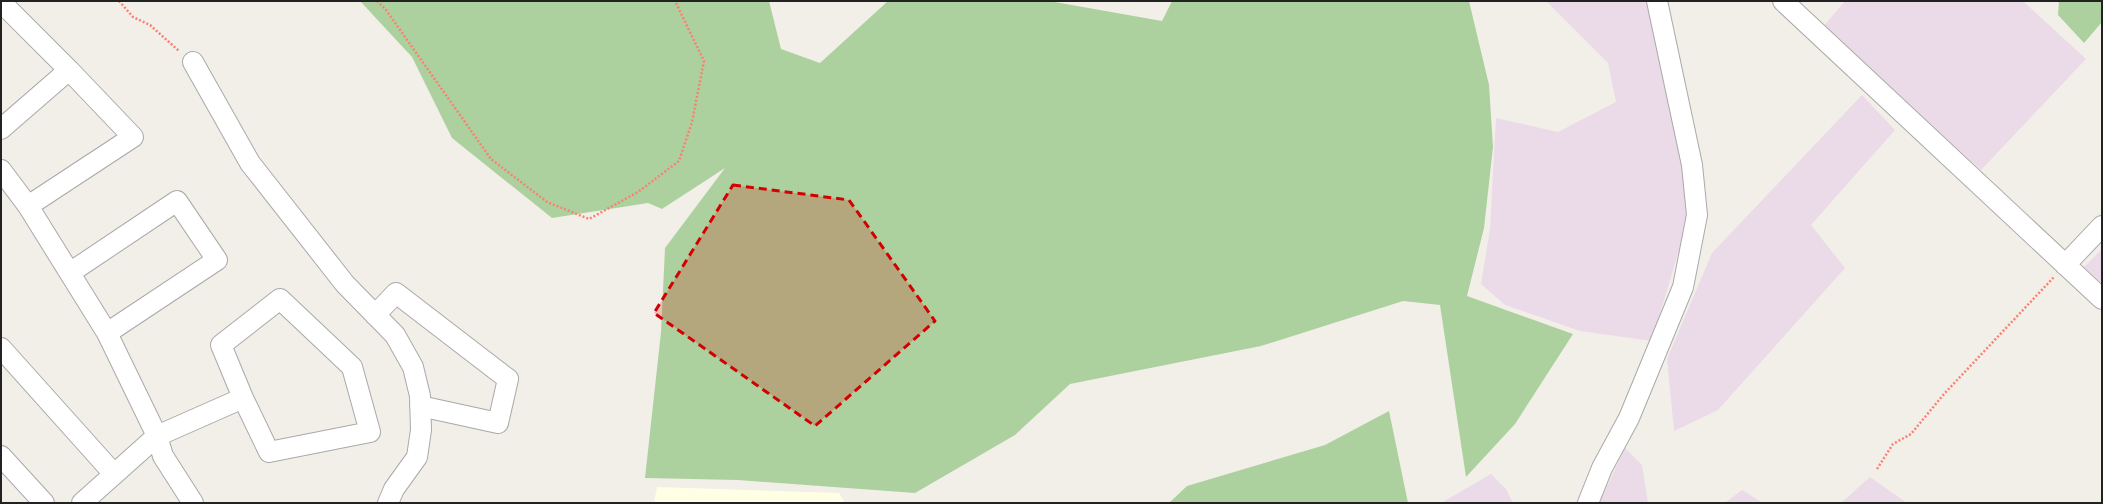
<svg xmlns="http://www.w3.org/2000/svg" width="2103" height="504" font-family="Montserrat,sans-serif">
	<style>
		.industrial { fill: #ebdbe8 }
		.education { fill: #ffffe5 }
		.forest { fill: #add19e }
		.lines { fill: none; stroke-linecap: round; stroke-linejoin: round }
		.minor-casing { stroke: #a9a9a9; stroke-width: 22 }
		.path { stroke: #fa8072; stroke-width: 2.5; stroke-dasharray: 2 2; stroke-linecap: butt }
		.minor { stroke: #fff; stroke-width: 20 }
		.marked { fill: #d40000; fill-opacity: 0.2; stroke: #d40000; stroke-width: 3; stroke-dasharray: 8 5; stroke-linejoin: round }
	</style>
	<rect width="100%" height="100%" fill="#f2efe9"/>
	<path class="industrial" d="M1546,1H1647L1691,209L1652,341L1580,331L1505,305L1481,284L1490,229L1496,118L1558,132L1616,102L1608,63Z
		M1845,1H2023L2086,59L1981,170L1822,28Z
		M1862,95L1895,130L1811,225L1845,268L1718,410L1674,431L1667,359L1712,253Z
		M2102,249V284L2084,267Z
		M1625,448L1642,465L1648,503H1599Z
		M1491,474L1506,489L1513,503H1441Z
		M1870,477L1907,503H1841Z
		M1742,490L1763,503L1726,502Z"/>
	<path class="education" d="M657,487L839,493L845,503H654Z"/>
	<path class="forest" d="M360,1H769L781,49L820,63L888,1H1049L1162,21L1172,1H1469L1489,85L1493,147L1484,228L1467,296L1573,334L1515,424L1466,477L1440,305L1403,301L1261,346L1070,384L1015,435L915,493L738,480L645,478L661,332L665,248L725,168L662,209L648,203L552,218L452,138L412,57Z
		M2059,1H2102V22L2084,43L2058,15Z
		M1389,411L1408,503H1169L1187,486L1325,445Z"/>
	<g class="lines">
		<defs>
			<path id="minor" d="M1783,1L2102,299
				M1,6L3,4L69,70L133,137L28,206
				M193,62L250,163L345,284L395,335L413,367L420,396L421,430L417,457L394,489L388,503
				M1,129L69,70
				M1,170L28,206L107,333L157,436L163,456L193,503
				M2065,265L2102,226
				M71,272L177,201L217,260L107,333
				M280,299L352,367L370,432L269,452L243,398L221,345Z
				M375,315L396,293L508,379L498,423L420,406
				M1,348L114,474
				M1,456L44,503
				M82,503L157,436L243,398
				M1588,503L1602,468L1629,418L1683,287L1697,215L1692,165L1657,1"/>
		</defs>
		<use href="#minor" class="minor-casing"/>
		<path class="path" d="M119,1L133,17L150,25L179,51
			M377,1L386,10L491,159L547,202L589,219L638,192L679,161L692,122L704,61L675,1
			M1877,469L1893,444L1911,434L1944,394L2054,277"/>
		<use href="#minor" class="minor"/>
	</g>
	<path class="marked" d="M733,185L849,200L935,321L815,426L654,313Z"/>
	<rect width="2103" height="504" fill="none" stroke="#222222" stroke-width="4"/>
</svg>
